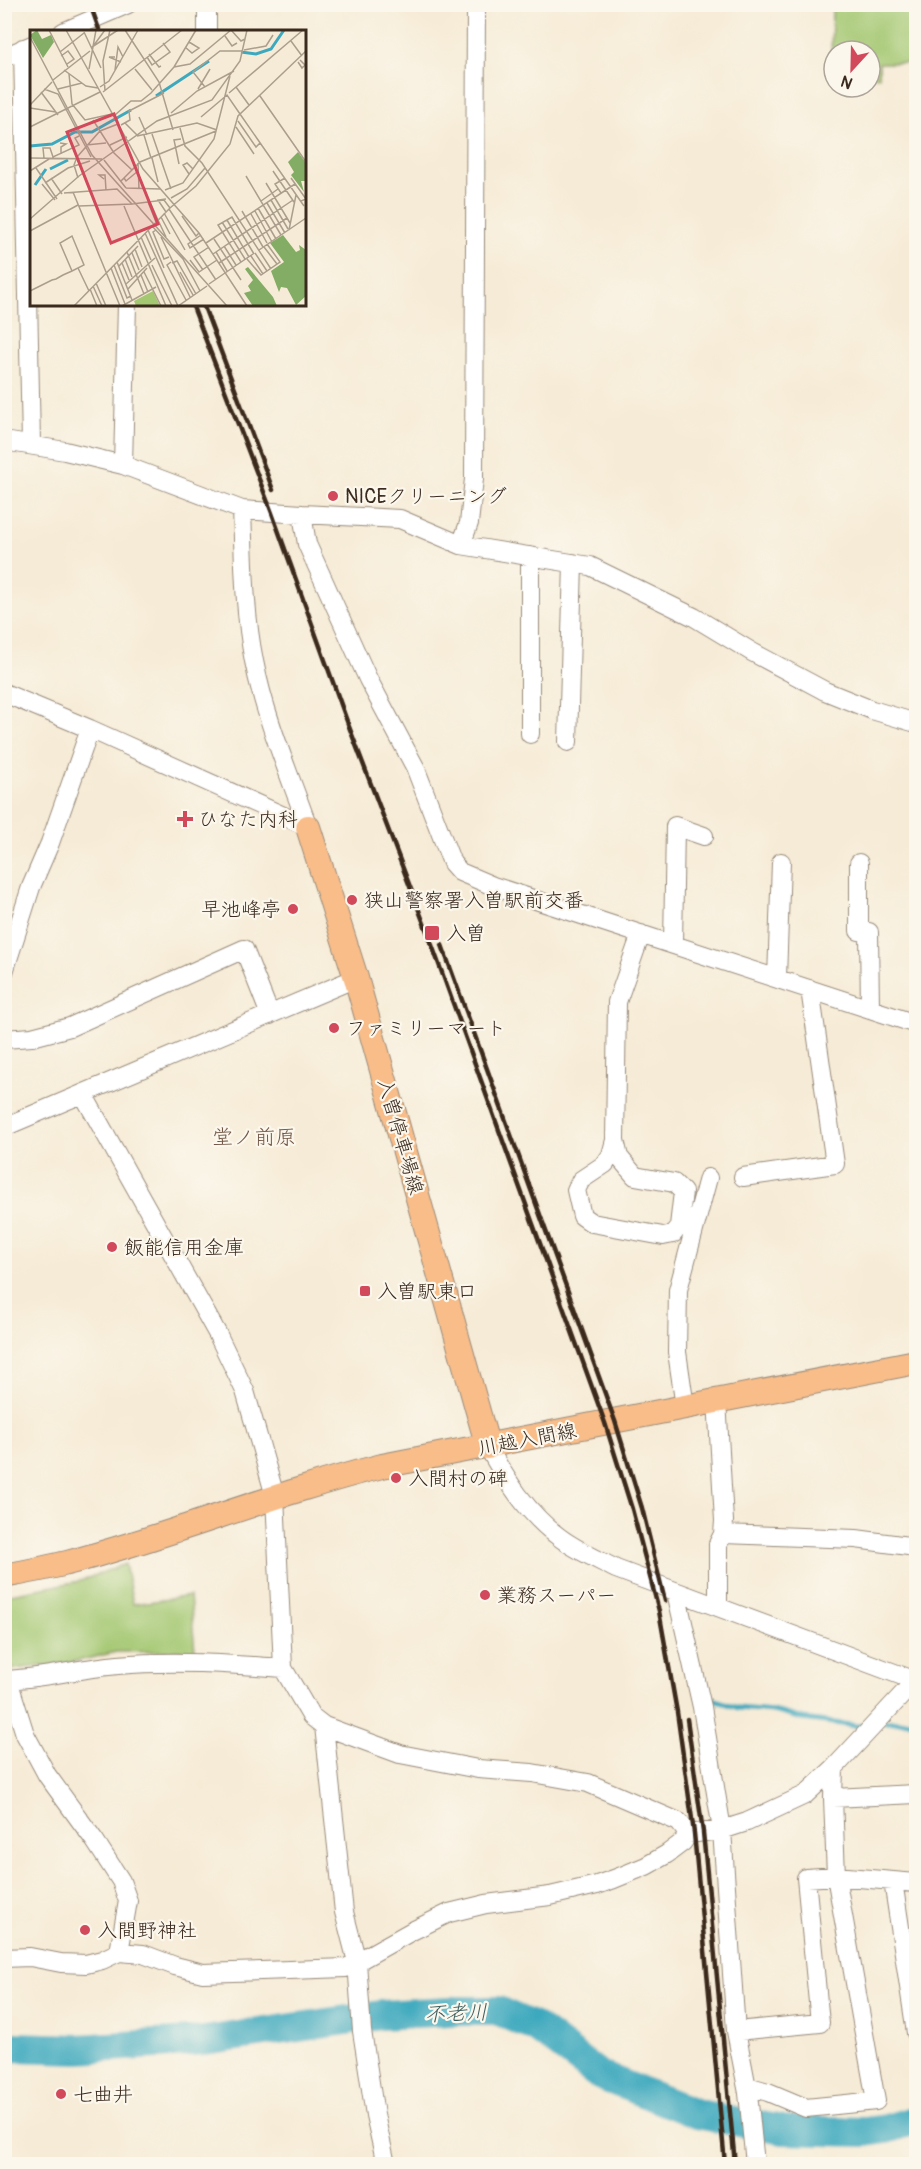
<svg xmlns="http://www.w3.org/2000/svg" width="921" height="2169" font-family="Pangolin,'Klee One',sans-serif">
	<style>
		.green { fill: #a4c872; stroke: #707948; stroke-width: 1.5 }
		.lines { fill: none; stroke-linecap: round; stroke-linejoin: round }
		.stream { stroke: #3ea9be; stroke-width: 5 }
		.river { stroke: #3ea9be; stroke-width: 30 }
		.minor-casing { stroke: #988a7a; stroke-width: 20 }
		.major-casing { stroke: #988a7a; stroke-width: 26 }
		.minor { stroke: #fff; stroke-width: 18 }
		.major { stroke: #f8bd89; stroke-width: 24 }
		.rail { stroke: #3b2a1e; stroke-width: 4.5 }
		.poi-dot { fill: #d1495b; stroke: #fbf7ec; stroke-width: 2 }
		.labels { text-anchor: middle; stroke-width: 4.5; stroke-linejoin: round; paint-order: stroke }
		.poi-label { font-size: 20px; fill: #3b2a1e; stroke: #fbf7ec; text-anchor: start }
		.street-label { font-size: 20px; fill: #3b2a1e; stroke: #fbf7ec }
		.neighbourhood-label { font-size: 21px; fill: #715545; stroke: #fbf7ec }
		.water-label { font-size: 21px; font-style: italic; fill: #3c5d5e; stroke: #fbf7ec }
		.inset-river { fill: none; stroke: #3ea9be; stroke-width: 3 }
		.inset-road { fill: none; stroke: #ab9e8c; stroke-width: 1.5 }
		.view { fill: #d1495b; fill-opacity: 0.15; stroke: #d1495b; stroke-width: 3 }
		.inset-edge { fill: none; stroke: #3b2a1e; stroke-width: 3 }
	</style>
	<rect width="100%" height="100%" fill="#fbf7ec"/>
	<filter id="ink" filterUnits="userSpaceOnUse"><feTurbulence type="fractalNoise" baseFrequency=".0167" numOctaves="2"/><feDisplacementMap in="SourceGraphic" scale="12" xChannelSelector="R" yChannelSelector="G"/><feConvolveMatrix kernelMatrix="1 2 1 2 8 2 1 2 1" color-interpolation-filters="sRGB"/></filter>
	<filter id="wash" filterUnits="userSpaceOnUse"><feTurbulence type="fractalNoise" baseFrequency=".008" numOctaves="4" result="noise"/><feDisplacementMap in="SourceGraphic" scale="24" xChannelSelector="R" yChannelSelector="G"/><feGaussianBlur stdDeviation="1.35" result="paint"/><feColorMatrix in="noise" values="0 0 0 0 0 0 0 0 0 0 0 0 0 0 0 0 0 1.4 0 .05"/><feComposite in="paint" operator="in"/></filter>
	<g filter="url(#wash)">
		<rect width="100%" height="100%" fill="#f6ebd6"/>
		<path class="green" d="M832,5H916V63H879V76H870V51H834V76H831Z
			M125,1564L133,1604L190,1596L195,1651L116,1652L69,1663L5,1670V1595L80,1581Z"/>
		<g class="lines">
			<path class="stream" d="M714,1699L738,1708L773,1711L803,1719L858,1726L867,1725
				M885,1722L916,1721"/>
			<path class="river" d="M4,2050L15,2047L78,2049L204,2041L381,2015L450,2011H498L537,2028L599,2075L697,2114L783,2130L865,2132L886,2129L916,2120"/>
		</g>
	</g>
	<g filter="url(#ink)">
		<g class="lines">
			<defs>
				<path id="minor" d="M63,32L128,4
					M207,32V4
					M23,48L31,444
					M4,57L32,45
					M4,441L65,451L123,465L242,510L302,514
					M123,465L127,304
					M242,510C244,560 244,612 254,661C265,718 289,773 308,827
					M461,545L469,523L474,479L476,4
					M4,693L90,729L308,827
					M916,723L872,710L825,691L752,652L694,617L590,566L461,545L400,519L302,514L307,544L368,679L415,767L452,863L460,872L493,886L916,1024
					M530,734V556
					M568,742L573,563
					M859,863V931L869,932L870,1009
					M673,944L675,826L704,836
					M4,972L31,887L50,843L90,729
					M777,978L781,862
					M4,1039L32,1037L70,1027L244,949L270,1015
					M83,1094L217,1333L245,1391L275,1496L283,1668L311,1716L324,1726L400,1754L478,1769L532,1773L588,1783L679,1822L688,1834
					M4,1127L356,978
					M615,1140L611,1155L605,1164L581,1180L576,1190L582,1216L592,1223L663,1236L673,1234L679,1226L683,1192L674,1183L635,1176L619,1157L615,1140L617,1002L641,934
					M743,1177L835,1164L810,989
					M717,1400L724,1521L723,1534L718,1544V1607
					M685,1407L677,1352L678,1290L708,1178
					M488,1447C506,1480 528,1514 559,1537C576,1550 597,1559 616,1569L916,1681
					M723,1534L856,1539L916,1547
					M676,1592L702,1707L722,1830L736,2031L748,2093L755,2164
					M4,1680C42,1679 80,1668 118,1665C173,1660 228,1664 283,1668
					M8,1680L25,1734L47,1775L95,1841L121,1881L128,1901L119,1952
					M324,1726L344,1912L357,1962L362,2031L375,2115L386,2164
					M833,1798L916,1794
					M688,1834L722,1830L747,1822L805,1795L834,1768L915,1681
					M893,1881L916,2033
					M4,1958L30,1957L61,1963L86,1964L102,1960L119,1952L143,1954L175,1966L203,1973L346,1968L412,1931L449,1913L486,1904L550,1896L597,1885L614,1879L646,1866L667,1854L683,1842L688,1834
					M736,2031L820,2023L806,1878L836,1876L916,1883
					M747,2086L768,2092L806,2108L876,2101L836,1876L833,1798L834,1768"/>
				<path id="major" d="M308,827L356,978L488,1447
					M4,1576C25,1572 47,1568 67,1563C173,1535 275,1493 382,1466L916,1362"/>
			</defs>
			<use href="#minor" class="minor-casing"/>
			<use href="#major" class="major-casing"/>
			<use href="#minor" class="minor"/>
			<use href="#major" class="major"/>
			<path class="rail" d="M90,4L100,32
				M192,304L272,513L348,724L428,934L605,1423L632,1509L659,1611L677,1712L694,1833L725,2164
				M203,304L273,490
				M442,945L615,1421L642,1508L665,1601
				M687,1719L703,1832L735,2164"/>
		</g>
	</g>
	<g class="poi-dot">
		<circle cx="333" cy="496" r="6"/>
		<path d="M182 810h6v6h6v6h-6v6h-6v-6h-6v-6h6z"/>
		<circle cx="352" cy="900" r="6"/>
		<circle cx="293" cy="909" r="6"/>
		<rect x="424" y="925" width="16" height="16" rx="3"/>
		<circle cx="334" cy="1028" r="6"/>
		<circle cx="112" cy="1247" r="6"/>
		<rect x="359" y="1285" width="12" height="12" rx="3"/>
		<circle cx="396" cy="1478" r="6"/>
		<circle cx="485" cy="1595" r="6"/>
		<circle cx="85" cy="1930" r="6"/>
		<circle cx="61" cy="2094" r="6"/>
	</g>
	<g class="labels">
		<g class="poi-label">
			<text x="345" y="503">NICEクリーニング</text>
			<text x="198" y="826">ひなた内科</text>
			<text x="364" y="907">狭山警察署入曽駅前交番</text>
			<text x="281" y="916" text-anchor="end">早池峰亭</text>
			<text x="446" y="940">入曽</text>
			<text x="346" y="1035">ファミリーマート</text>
			<text x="124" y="1254">飯能信用金庫</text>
			<text x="377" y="1298">入曽駅東口</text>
			<text x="408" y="1485">入間村の碑</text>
			<text x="497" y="1602">業務スーパー</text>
			<text x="97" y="1937">入間野神社</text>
			<text x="73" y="2101">七曲井</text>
		</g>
		<g class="street-label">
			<text transform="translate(401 1136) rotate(74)" y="7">入曽停車場線</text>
			<text transform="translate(527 1439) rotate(-11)" y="7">川越入間線</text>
		</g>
		<g class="neighbourhood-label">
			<text x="254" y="1144">堂ノ前原</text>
		</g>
		<g class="water-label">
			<text transform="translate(456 2013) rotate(-2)" y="7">不老川</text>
		</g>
	</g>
	<g transform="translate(30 30)">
		<rect width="276" height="276" fill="#f6ebd6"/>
		<path d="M123,261L130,276H106L104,271Z" fill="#a4c872"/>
		<path d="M7,0L12,9L21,5L24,12L13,28L0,5ZM268,122L276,133V151H271L274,162L261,145L264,142L258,132ZM253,205L266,222L270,220L269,215L276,220V266L266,275L257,258L251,257L249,262L241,241L254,232L240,213ZM218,237L243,267L247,276H223L214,263L221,261L218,256L223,250L215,239Z" fill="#83ac64"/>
		<path class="inset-river" d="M211,22L226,24L241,19L254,0M126,66L179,31M0,116L22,114L45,102H62L101,80M20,139L38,130M5,155L16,139"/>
		<path class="inset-road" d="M19,0L38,37M36,0L113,139L169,203L217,276M95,0L129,52L143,100M201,0L211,11L215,9M54,2L71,38M195,6L202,16L207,13M0,7L62,125L197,276M261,11L272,26M64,15L75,0M62,17L88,0M155,17L162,23L169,18L159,12M214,20L236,16L243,5M30,22L54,3M119,24L129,37L131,36M31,26L38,21L44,29L37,34M85,27H79L91,32M117,27L122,35L140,22L133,13M268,32L272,38L275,35L270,30M144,37L160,34L201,0M59,39L66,0M105,39L122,60M167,39L190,21H212M167,39L163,42L175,57M34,40L56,56L68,58M85,40L88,17L93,27M39,44L42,74L55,90L82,84M23,50L60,21M70,57L79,51L108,0M206,57L219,75M14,59L28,64L61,127M28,59L52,53M168,59L180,39M75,61L73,31L80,0M11,62L28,85M73,62L152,0M199,63L273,0M230,66L276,132M0,75L22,52M0,78L26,82M141,83L167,61L204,41M210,84L274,176M85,85L101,71H111L121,63L144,37L166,0M109,87L117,105M171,87L197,65L210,84M63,90L84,123L102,140M208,91L226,117L230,113M95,93L108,106M91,95L100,90L99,81L134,63M0,97L70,62M206,97L224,124M150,98L155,116L172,133L241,239M122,104L141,159M114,105L121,128M107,106L167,93L187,100M30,113L36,114L31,117V124M56,115L76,113M80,115L97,107M47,127L70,101L88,94M47,127L44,135L48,148M0,128L72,129M14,128L13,118H20L23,127L49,115L45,108L49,106M122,128L128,152M74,130L96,158M108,133L109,159M149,134L144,110L151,109M6,138L27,169M0,141L19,129M243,141L264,172M159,144L153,135L157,133L163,139M216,146L251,205M21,148L32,164M94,148L96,151L108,141M261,148L276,169L271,171M74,149L69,145H75L76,160M91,151L110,132L186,101M15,153L38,138L60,131M236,153L260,193M12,154L25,170M96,158L130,159M135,160L153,153L184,109L200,46M43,162L90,276M34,163L87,159L102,174L49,176M251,163L245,154L255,148M141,168L157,159L175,138M241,170L258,199M231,171L248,159M118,172L126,192M120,172L128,190M237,173L255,203M102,174L134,170L140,178M94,176L136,276M228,178L246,209M139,179L186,250M212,181L233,217M225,181L242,212M136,182L128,170L136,169M134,183L155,220M221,184L237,213M152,186L166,206L169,203M131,187L140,204M0,189L49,146L127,91L182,70L210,31L217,0M128,190L136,207M197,190L219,227M192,192L215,229M122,196L153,229L170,261M118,200L134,238M126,200L123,202L134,229L139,227M259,200L266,165M0,201L48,175M115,203L148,276L177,256M171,205L158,214L160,218L174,209M111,207L121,230M131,207L160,267M184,209L211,250M176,213L265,154M194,216L206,235M234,217L247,234M105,219L112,237M229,220L276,188M97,222L114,264M186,222L197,241M102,223L109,240M225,223L237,241M183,224L263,170M221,226L233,244M95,229L102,247M217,229L231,245L250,232L237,214M160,230L169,242L187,230M87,232L102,270M141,232L137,235L156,270M211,232L188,195L202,187L224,224M92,233L99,250M142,233L147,231L166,264M189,233L257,188M84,235L97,268L101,266M122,235L142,276M89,236L108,216M48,238L59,261M81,238L95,274M173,240L164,227L179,217M114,242L131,276M150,242L163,265M195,243L223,224M111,245L118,262M66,253L76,276M96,254L125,228M179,254L195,243M63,256L72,276M60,259L67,276M98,259L117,238M0,261L22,250L26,249L33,245L42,241L54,235L42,206L30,213L42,241M44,276L140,178L166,156L200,114L208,86L276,21M92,276L126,257"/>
		<path class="view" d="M84,84L128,194L81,213L37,102Z"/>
		<rect width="276" height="276" class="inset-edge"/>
	</g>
	<rect width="921" height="2169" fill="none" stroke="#fbf7ec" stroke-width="24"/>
	<g transform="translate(852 69) rotate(202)"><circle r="28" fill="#fbf7ec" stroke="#aea59a" stroke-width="1.5"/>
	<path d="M0-4.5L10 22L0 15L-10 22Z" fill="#d1495b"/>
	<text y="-9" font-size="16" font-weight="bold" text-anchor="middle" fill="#3b2a1e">N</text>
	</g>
</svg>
